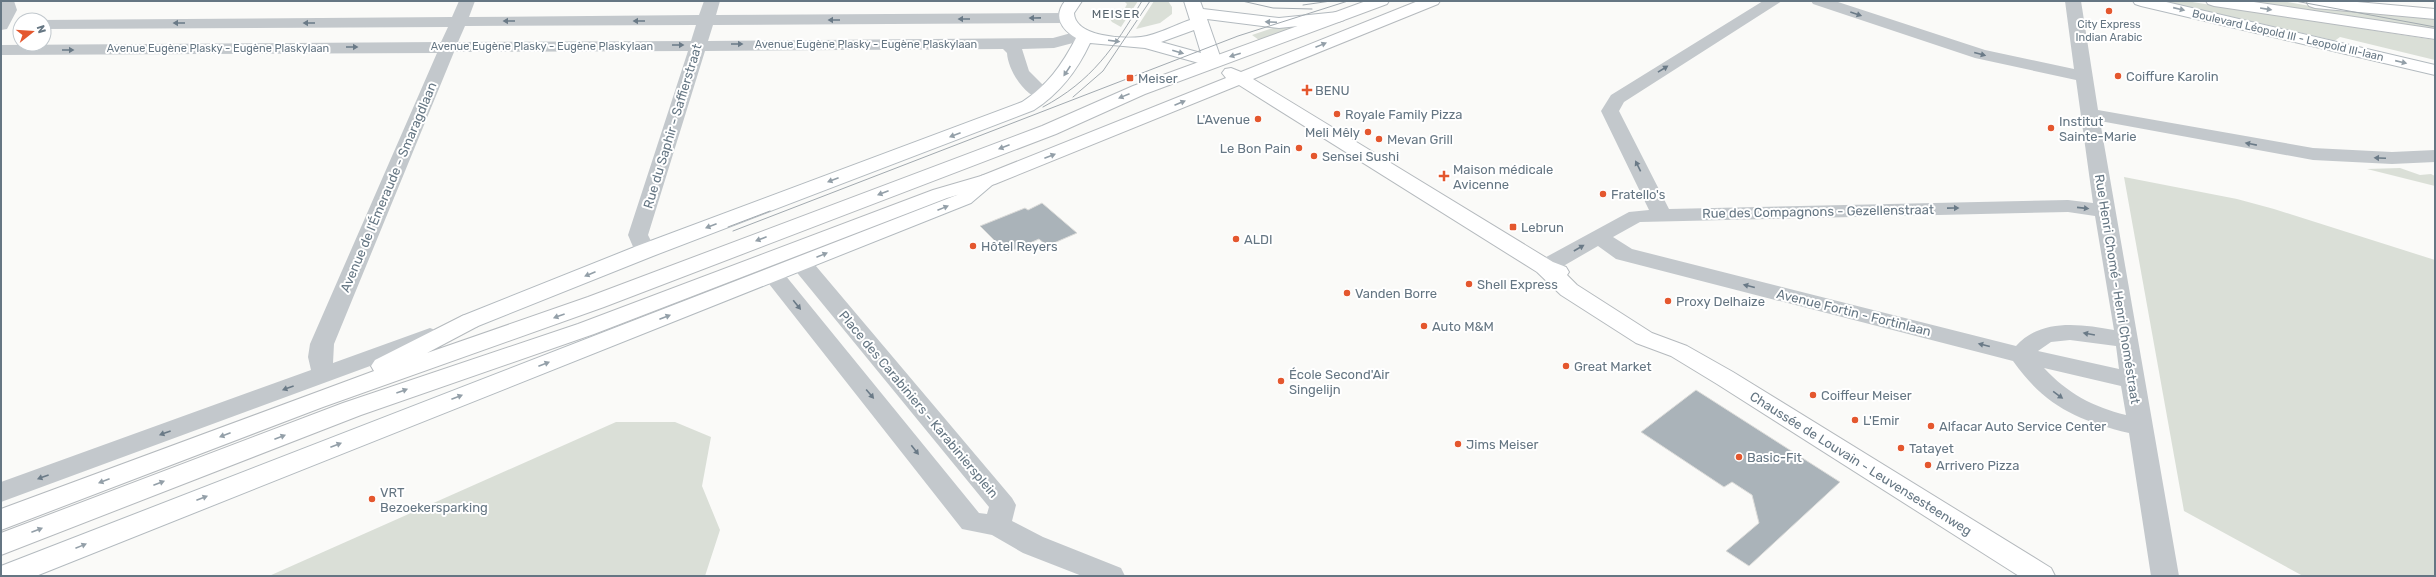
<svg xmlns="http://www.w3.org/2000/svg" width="2436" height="577" font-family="Rubik,sans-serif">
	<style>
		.green { fill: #dadfd7 }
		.building { fill: #aab3b9; stroke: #dcdcda }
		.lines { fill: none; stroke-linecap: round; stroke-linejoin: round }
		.secondary-casing { stroke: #b3babf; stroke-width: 2 }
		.primary-casing { stroke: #b5babe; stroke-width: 2 }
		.street { fill: #c3c8cc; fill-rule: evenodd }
		.secondary { fill: #fff; fill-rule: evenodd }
		.primary { fill: #fff; fill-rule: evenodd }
		.tram { stroke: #a2aab0; stroke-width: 1 }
		.oneway { fill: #939fa8 }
		.oneway2 { fill: #6a7a87 }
		.poi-dot { fill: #e4572e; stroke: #fff; stroke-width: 1.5 }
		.labels { text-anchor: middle; stroke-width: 4; stroke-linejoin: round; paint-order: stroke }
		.far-poi-label { font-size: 11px; fill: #657683; stroke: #fff }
		.far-street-label { font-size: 11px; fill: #657683; stroke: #fff }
		.far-neighbourhood-label { font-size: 12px; letter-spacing: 1px; fill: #57646e; stroke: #fff }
		.poi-label { font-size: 13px; fill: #657683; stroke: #fff; text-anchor: start }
		.street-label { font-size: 13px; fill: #657683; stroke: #fff }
	</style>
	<rect width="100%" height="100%" fill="#fafaf8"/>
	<path class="green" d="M1124,1H1138L1121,27L1112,22L1107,15L1125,8L1127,4Z
		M1154,1H1168L1172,7V14L1160,23L1136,29Z
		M2151,1H2186L2435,40V60L2340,37L2333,42L2329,41L2328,39L2220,14V16Z
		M2242,1H2281L2316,7L2435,18V30Z
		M1279,26L1295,27L1259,40L1252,35Z
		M2400,168L2420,175L2431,174L2435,176V186L2367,169Z
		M2124,177L2237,199L2274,209L2435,260V576H2303L2184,511Z
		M616,422H675L711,437L702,486L720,530L705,576H269Z"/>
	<path class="building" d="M1042,203L1077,233L1047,246L1039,239L1007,253L980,226L1025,208L1028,210Z
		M1696,390L1840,482L1749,566L1726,551L1759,523L1752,495L1732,482L1724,487L1641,432Z"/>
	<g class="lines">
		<defs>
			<path id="secondary" d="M1065,1H1082L1074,13C1075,37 1123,39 1141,37C1157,35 1175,25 1190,20L1184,1H1200L1203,9L1279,18L1338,12L1344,14L1346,17L1344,20L1338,22L1279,28L1207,19L1222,62L1219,66L1213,67L1145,48L1090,43C1077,71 1060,93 1034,110L653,256L478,326L470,328L462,326L459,321L462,316L637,246L1022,102C1047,86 1062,65 1076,38C1061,29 1053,16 1065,1ZM1194,30L1201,53L1161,42Z
				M2133,1H2162L2435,65V75L2141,6L2135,4Z
				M988,174L995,176L998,180L971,203L36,576H1V566L957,195L981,176Z"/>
			<path id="primary" d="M1366,1H1389L1387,4L1145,94L1056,134L604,307L323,407L1,530V509L374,371L371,366L375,360L462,316L470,314L478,316L481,321L478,326L427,353L588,297L1042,126L1133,86Z
				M1418,1H1440L1438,4L1253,79L1553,262L1566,267L1569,272L1567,275L1577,285L1652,333L1687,346L1733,372L2051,568L2055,576H2019L1717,384L1671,356L1636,343L1561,295L1537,272L1239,85L995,184L947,198L594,334L361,415L1,555V533L343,403L578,324L933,190L981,176L1226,78L1222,73L1225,69L1231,68L1241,72Z
				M2206,1H2247L2435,29V39L2214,6L2208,4Z
				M2308,1H2346L2435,9V19L2315,8L2309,6L2307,3Z"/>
		</defs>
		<use href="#secondary" class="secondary-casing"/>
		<use href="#primary" class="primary-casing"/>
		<path class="street" d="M1,1H14L17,10L7,29L1,30Z
			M459,1H475L469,17L699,15L704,1H720L716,15L1066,13L1072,15L1074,18L1072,21L1066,23L713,25L708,41L1053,38L1082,30L1088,31L1090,35L1088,39L1054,48L1022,49L1029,71L1053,95L1050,99C1029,104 1008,72 1007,53L1003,49L705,51L648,235L656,251L653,256L645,257L637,256L628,235L688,51L454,52L334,344L333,363L430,328L438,331L441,336L438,341L1,502V482L311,370L308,357L310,344L437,53L1,55V45L441,42L448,27L44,29V20H40L452,17ZM696,25L691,41L458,42L465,26Z
			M1763,1H1782L1624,102L1619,111L1669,209L2068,200L2093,203L2076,80L1975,58L1813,4L1811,1H1835L1985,50L2074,69L2065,1H2081L2098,110L2313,148L2392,152L2435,150V162L2392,164L2313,160L2100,121L2179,576H2151L2129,433C2077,420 2045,406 2013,361L1616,259L1598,246L1553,272L1545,274L1537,272L1534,267L1537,262L1629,212L1649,210L1601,111L1611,95ZM2068,212L2095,216L2114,330C2081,324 2041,318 2016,346L1632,249L1613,237L1640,222ZM2070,340L2116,346L2119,369L2038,351L2051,342ZM2044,368L2121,386L2126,415C2093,407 2067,393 2044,368Z
			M802,257L810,259L1012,498L1016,505L1012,521L1043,537L1121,568L1125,576H1082L1023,553L992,535L962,529L762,275L765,270L773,268L781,270L979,513L987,514L989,507L794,269L791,264L794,259Z"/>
		<use href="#secondary" class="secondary"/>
		<use href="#primary" class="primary"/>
		<path class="tram" d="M1242,1L1273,8L1312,9
			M2295,1L2435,27
			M1303,5L1331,1
			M1073,97L1103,71L1150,1
			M1043,107C1092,81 1114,48 1142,1
			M728,227L770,211
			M733,231L1238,36L1348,1"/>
	</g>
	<defs><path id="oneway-solid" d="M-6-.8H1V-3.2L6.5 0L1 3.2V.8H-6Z"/></defs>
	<g class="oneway">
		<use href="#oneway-solid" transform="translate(2179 9) rotate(13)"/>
		<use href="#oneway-solid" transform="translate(2266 9) rotate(9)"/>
		<use href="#oneway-solid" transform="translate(1271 22) rotate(-177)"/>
		<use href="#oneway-solid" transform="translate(1114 41) rotate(7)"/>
		<use href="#oneway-solid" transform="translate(1321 45) rotate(-22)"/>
		<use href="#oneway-solid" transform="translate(1178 52) rotate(16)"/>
		<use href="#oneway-solid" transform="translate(1235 55) rotate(163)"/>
		<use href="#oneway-solid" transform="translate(2401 62) rotate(13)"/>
		<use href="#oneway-solid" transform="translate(1067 71) rotate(124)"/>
		<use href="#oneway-solid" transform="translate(1124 96) rotate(158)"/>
		<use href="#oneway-solid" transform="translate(1180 103) rotate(-23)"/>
		<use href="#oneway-solid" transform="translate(955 135) rotate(159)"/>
		<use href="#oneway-solid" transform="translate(1004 147) rotate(159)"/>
		<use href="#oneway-solid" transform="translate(1050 156) rotate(-21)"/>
		<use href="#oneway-solid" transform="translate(833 180) rotate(159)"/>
		<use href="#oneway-solid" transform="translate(883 193) rotate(159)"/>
		<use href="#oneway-solid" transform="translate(943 208) rotate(-22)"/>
		<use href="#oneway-solid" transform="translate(711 226) rotate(159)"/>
		<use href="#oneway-solid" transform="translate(761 239) rotate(159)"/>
		<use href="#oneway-solid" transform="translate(822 255) rotate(-22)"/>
		<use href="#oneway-solid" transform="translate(590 274) rotate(157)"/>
		<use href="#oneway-solid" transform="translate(559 316) rotate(160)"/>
		<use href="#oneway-solid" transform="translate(665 317) rotate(-21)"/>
		<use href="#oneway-solid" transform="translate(544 364) rotate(-21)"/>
		<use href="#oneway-solid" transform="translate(402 391) rotate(-20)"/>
		<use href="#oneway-solid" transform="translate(457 397) rotate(-21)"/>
		<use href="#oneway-solid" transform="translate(225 435) rotate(159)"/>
		<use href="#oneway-solid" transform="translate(280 437) rotate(-21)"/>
		<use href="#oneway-solid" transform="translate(336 445) rotate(-21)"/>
		<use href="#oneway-solid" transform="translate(104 481) rotate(159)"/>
		<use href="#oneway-solid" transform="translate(159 483) rotate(-21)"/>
		<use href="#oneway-solid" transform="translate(202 498) rotate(-21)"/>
		<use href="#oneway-solid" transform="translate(37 530) rotate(-21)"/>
		<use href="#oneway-solid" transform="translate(81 546) rotate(-22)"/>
	</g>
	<g class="oneway2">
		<use href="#oneway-solid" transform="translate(1856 14) rotate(19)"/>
		<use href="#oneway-solid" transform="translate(1035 18) rotate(179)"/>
		<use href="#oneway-solid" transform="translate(964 19) rotate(180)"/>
		<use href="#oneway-solid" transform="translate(834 20) rotate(180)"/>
		<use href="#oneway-solid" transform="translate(509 21) rotate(180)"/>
		<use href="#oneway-solid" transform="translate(639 21) rotate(180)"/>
		<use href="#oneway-solid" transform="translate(179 23) rotate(180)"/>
		<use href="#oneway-solid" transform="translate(309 23) rotate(180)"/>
		<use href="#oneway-solid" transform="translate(737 44)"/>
		<use href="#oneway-solid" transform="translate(678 45)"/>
		<use href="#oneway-solid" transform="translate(352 47)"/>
		<use href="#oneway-solid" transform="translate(68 50)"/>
		<use href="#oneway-solid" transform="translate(1980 54) rotate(15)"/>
		<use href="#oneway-solid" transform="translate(1663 69) rotate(-32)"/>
		<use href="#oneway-solid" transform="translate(2251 144) rotate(-169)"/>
		<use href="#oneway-solid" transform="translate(2380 158) rotate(-178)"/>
		<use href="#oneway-solid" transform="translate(1638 166) rotate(-116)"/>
		<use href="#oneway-solid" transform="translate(1953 208) rotate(-1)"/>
		<use href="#oneway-solid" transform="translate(2083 208) rotate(6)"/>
		<use href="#oneway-solid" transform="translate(1579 248) rotate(-30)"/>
		<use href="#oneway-solid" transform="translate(1749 286) rotate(-166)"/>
		<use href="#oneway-solid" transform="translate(797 305) rotate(51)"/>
		<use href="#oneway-solid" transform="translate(2089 334) rotate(-170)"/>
		<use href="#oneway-solid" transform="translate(1984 345) rotate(-166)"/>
		<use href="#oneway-solid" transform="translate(288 388) rotate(160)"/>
		<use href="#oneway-solid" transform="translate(870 394) rotate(50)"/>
		<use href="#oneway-solid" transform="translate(2058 395) rotate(36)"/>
		<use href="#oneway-solid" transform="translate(165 433) rotate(160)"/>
		<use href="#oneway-solid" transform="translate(915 450) rotate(52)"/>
		<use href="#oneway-solid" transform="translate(43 477) rotate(160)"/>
	</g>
	<g class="poi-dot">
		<circle cx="2109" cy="11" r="4"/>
		<circle cx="2118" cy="76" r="4"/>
		<rect x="1126" y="74" width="8" height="8" rx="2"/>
		<path d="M1305 84h4v4h4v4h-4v4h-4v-4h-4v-4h4z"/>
		<circle cx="1337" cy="114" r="4"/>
		<circle cx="1258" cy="119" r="4"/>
		<circle cx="2051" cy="128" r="4"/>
		<circle cx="1368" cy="132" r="4"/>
		<circle cx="1379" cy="139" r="4"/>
		<circle cx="1299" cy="148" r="4"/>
		<circle cx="1314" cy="156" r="4"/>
		<path d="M1442 170h4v4h4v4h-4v4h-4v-4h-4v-4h4z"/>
		<circle cx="1603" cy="194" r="4"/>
		<rect x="1509" y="223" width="8" height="8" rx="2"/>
		<circle cx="1236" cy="239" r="4"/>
		<circle cx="973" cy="246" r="4"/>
		<circle cx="1469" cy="284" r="4"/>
		<circle cx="1347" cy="293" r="4"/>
		<circle cx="1668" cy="301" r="4"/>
		<circle cx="1424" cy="326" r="4"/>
		<circle cx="1566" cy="366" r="4"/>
		<circle cx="1281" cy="381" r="4"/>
		<circle cx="1813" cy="395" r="4"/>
		<circle cx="1855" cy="420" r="4"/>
		<circle cx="1931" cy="426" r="4"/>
		<circle cx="1458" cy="444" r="4"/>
		<circle cx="1901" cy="448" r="4"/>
		<circle cx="1739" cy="457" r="4"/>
		<circle cx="1928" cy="465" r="4"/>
		<circle cx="372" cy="499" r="4"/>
	</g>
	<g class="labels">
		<g class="far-poi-label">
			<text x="2109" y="28">City Express<tspan x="2109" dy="13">Indian Arabic</tspan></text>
		</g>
		<g class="far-street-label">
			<text transform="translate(2288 35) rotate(13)" y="4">Boulevard Léopold III - Leopold III-laan</text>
			<text x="866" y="48">Avenue Eugène Plasky - Eugène Plaskylaan</text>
			<text x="542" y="50">Avenue Eugène Plasky - Eugène Plaskylaan</text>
			<text x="218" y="52">Avenue Eugène Plasky - Eugène Plaskylaan</text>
		</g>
		<g class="far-neighbourhood-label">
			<text x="1116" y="18">MEISER</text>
		</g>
		<g class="poi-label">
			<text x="2126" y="81">Coiffure Karolin</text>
			<text x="1138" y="83">Meiser</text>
			<text x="1315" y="95">BENU</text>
			<text x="1345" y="119">Royale Family Pizza</text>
			<text x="1250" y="124" text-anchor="end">L'Avenue</text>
			<text x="2059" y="126">Institut<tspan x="2059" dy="15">Sainte-Marie</tspan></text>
			<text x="1360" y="137" text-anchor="end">Meli Mêly</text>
			<text x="1387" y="144">Mevan Grill</text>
			<text x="1291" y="153" text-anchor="end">Le Bon Pain</text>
			<text x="1322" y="161">Sensei Sushi</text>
			<text x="1453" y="174">Maison médicale<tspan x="1453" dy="15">Avicenne</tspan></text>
			<text x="1611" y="199">Fratello's</text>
			<text x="1521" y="232">Lebrun</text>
			<text x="1244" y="244">ALDI</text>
			<text x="981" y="251">Hôtel Reyers</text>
			<text x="1477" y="289">Shell Express</text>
			<text x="1355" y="298">Vanden Borre</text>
			<text x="1676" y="306">Proxy Delhaize</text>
			<text x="1432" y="331">Auto M&amp;M</text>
			<text x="1574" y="371">Great Market</text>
			<text x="1289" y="379">École Second'Air<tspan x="1289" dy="15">Singelijn</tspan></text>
			<text x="1821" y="400">Coiffeur Meiser</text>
			<text x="1863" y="425">L'Emir</text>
			<text x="1939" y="431">Alfacar Auto Service Center</text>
			<text x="1466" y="449">Jims Meiser</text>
			<text x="1909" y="453">Tatayet</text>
			<text x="1747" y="462">Basic-Fit</text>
			<text x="1936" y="470">Arrivero Pizza</text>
			<text x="380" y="497">VRT<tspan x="380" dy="15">Bezoekersparking</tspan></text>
		</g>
		<g class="street-label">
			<text transform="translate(672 126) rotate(-73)" y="5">Rue du Saphir - Saffierstraat</text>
			<text transform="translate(388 187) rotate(-67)" y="5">Avenue de l'Émeraude - Smaragdlaan</text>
			<text transform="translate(1818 211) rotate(-1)" y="5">Rue des Compagnons - Gezellenstraat</text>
			<text transform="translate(2118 289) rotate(81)" y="5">Rue Henri Chomé - Henri Choméstraat</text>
			<text transform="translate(1854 312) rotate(14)" y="5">Avenue Fortin - Fortinlaan</text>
			<text transform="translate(919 404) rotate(50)" y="5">Place des Carabiniers - Karabiniersplein</text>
			<text transform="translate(1861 463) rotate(32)" y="5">Chaussée de Louvain - Leuvensesteenweg</text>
		</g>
	</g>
	<rect width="2436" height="577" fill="none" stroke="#657683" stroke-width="4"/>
	<g transform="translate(32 32) rotate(73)"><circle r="19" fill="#ffffff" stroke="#c1c8cd"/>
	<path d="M0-3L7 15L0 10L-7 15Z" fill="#e4572e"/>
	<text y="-6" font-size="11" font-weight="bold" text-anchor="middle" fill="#657683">N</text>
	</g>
</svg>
